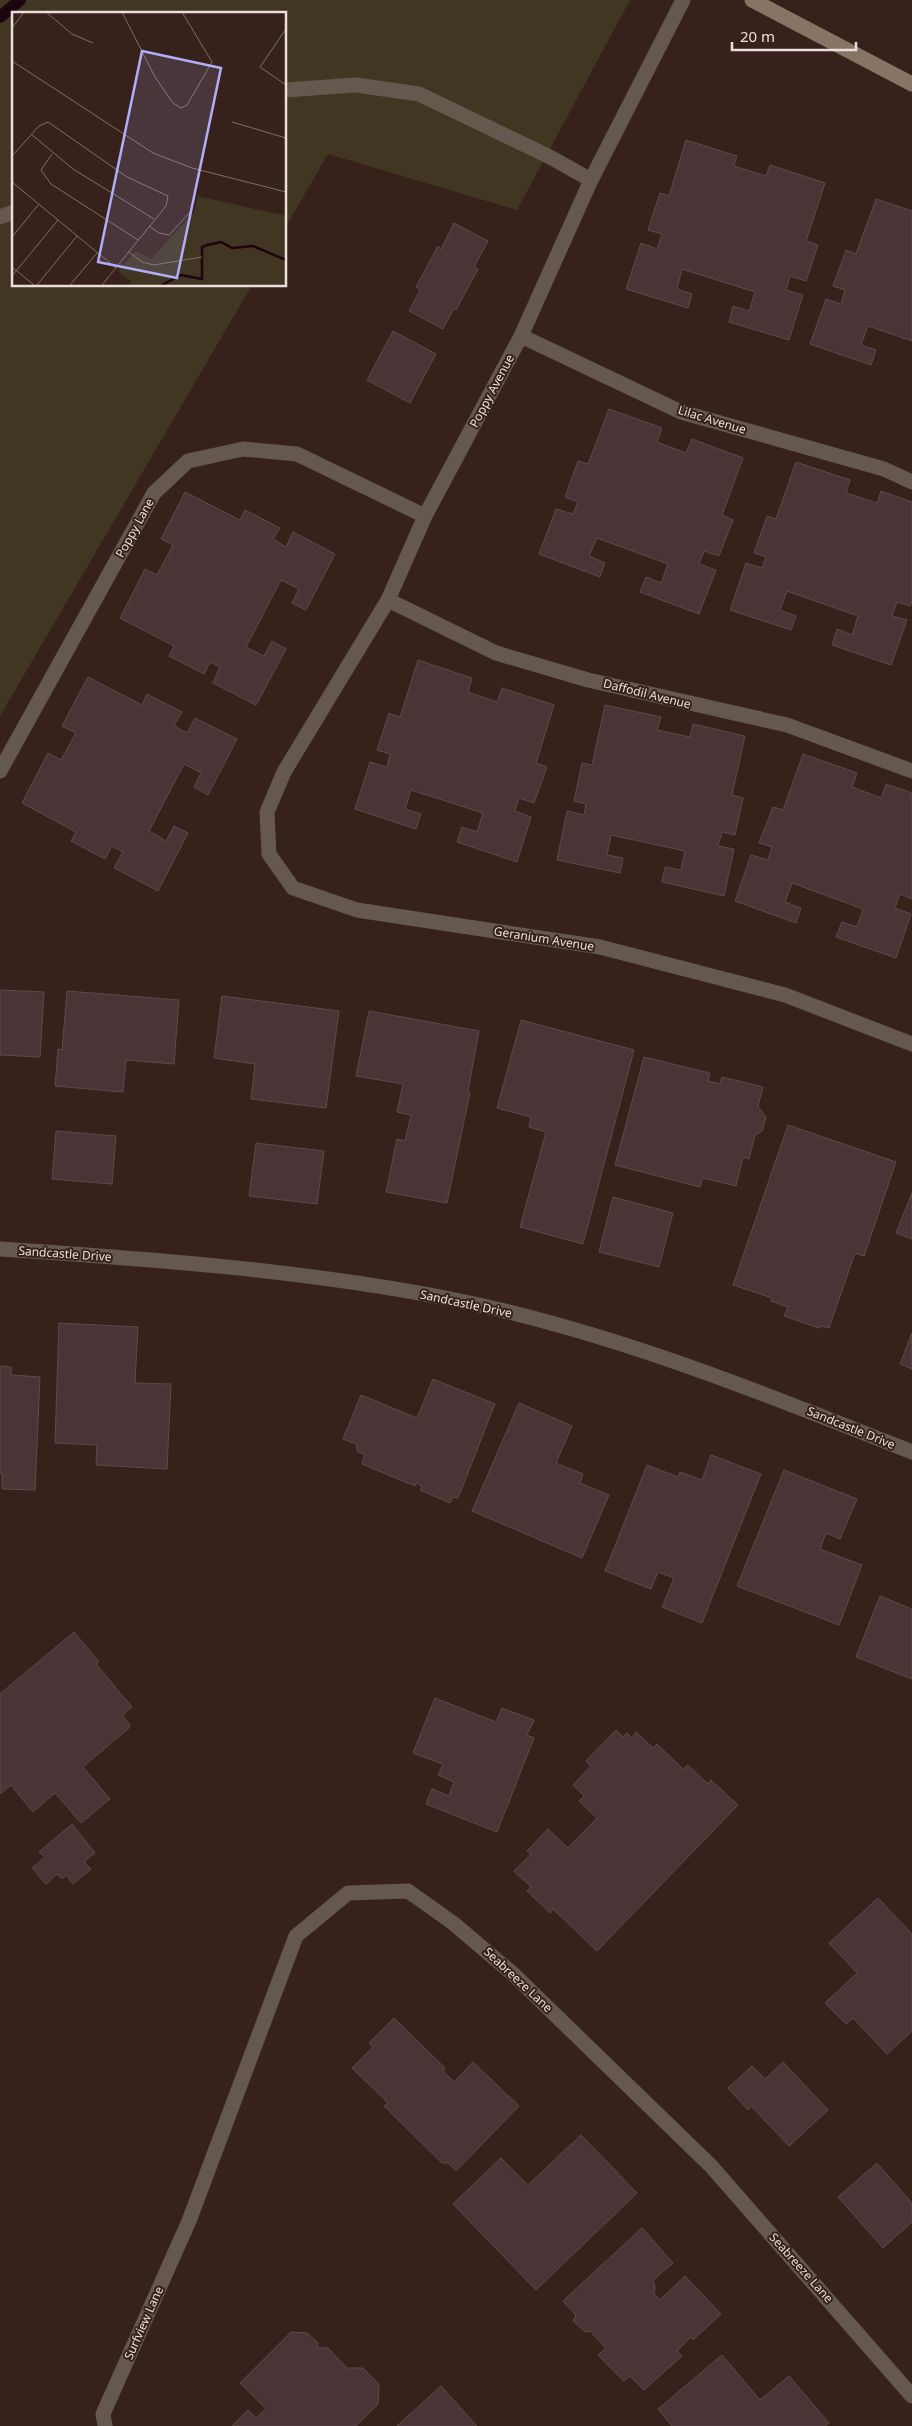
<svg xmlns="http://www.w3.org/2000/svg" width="912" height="2426" font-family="'Noto Sans',sans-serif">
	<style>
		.green { fill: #403622 }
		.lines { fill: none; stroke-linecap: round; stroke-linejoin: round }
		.stream { stroke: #1c050f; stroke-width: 12 }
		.building { fill: #4a3435; stroke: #61494a }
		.lane { stroke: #64584f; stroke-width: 15 }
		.street { stroke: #64584f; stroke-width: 15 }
		.secondary { stroke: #867465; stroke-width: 15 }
		.labels { text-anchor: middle; stroke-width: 4; stroke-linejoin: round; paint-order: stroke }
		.street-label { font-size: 12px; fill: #ecdeda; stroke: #36221b }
		.inset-river { fill: none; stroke: #1c050f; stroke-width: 2.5 }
		.inset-road { fill: none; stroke: #7f6d67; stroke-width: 1 }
		.view { fill: #b2adf9; fill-opacity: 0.15; stroke: #b2adf9; stroke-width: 2.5 }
		.inset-edge { fill: none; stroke: #ecdeda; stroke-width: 2.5 }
	</style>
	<rect width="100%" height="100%" fill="#36221b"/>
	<path class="green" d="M0,0H630L517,210L328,154L285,228V14H14V285H252L0,716Z"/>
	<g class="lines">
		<path class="stream" d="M0,17L20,0"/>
	</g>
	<path class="building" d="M686,140L737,156L734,166L766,176L770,165L825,183L806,241L818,245L806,281L790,276L786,290L803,295L789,340L729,322L733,306L749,311L755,292L682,269L677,289L692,294L688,308L626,289L641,243L657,249L662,234L648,230L660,193L669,196Z
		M876,199L912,211V341L868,326L861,345L876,350L871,365L810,344L826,299L841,304L845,290L833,286L846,250L856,254Z
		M454,223L488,241L474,267L478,269L456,310L454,308L443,329L409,311L420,290L416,287L438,246L441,249Z
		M393,331L436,354L410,403L367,380Z
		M609,409L662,428L657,442L686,453L692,439L743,458L722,515L733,520L719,556L704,551L699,564L716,570L699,614L640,592L646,577L661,583L668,564L597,538L589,556L605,563L600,577L539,554L556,509L573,514L578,502L565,497L578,461L588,464Z
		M796,462L850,480L846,493L877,503L881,491L912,502V601L910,606L897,602L892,616L907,620L891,665L832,645L837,629L852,635L858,616L787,591L780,610L796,616L791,630L730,610L746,563L762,568L766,557L754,553L767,516L776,519Z
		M185,492L240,520L245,510L280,528L273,539L286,547L293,532L335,554L306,610L292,603L299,589L281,580L246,647L264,656L272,641L286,649L256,705L213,683L220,667L210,662L204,674L169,656L174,646L120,618L145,569L157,575L173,545L161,539Z
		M418,660L472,678L468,692L497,702L502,688L554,705L536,763L547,767L534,803L519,798L515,811L531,817L517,862L457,842L462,827L477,832L483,813L411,790L405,809L421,814L416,829L355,809L370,762L387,767L390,754L377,750L389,713L400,717Z
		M88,677L142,705L147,694L182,712L174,726L187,733L195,718L237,739L208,795L194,787L201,773L184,764L149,831L166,841L174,826L188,833L158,891L114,868L123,852L112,846L105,859L71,841L76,832L22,803L48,753L61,760L76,733L62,726Z
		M605,705L661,717L657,730L690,737L693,724L745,736L732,795L743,798L735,835L722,832L718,846L734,849L724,896L662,882L665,867L681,870L685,851L611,835L607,855L623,858L620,873L557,860L567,811L584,815L586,804L574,801L582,763L592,765Z
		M803,754L857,773L852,787L881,798L886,784L912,793V899L900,894L895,908L911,914L896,958L836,937L842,922L857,927L863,909L792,883L785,902L801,908L796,923L735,901L751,855L768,860L772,847L759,843L773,807L783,810Z
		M0,990L44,992L40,1057L0,1055Z
		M67,991L179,1000L174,1064L126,1060L123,1092L55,1086L58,1049L62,1050Z
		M222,996L339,1011L326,1108L251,1099L255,1064L214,1058Z
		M369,1011L479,1031L468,1091L470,1092L447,1203L386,1192L397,1139L405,1141L411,1115L397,1112L403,1084L356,1076Z
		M521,1020L634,1050L583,1244L520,1227L546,1132L529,1127L531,1117L497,1108Z
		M644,1057L710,1073L708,1081L720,1084L722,1077L763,1087L758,1106L766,1117L762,1131L755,1135L749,1159L743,1157L736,1186L703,1178L700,1187L615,1165Z
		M788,1125L896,1162L864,1256L855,1253L829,1328L820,1326L819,1328L784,1316L788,1307L771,1301L772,1298L733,1285Z
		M56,1131L116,1136L112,1184L52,1179Z
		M256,1143L324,1151L317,1204L249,1196Z
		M912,1193V1239L896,1233Z
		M613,1197L673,1213L659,1267L599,1252Z
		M59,1323L138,1327L135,1383L171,1384L167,1469L96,1465L97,1445L55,1443Z
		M912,1333V1369L900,1364Z
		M0,1366L11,1367V1375L40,1377L35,1490L2,1489V1473H0Z
		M433,1379L495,1404L458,1498L453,1497L450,1503L420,1490L422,1486L416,1483L415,1486L362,1464L365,1454L358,1452L356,1444L343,1439L361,1395L417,1418Z
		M519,1403L572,1426L556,1463L583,1474L580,1483L609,1495L582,1558L472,1511Z
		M711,1455L761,1474L702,1623L662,1607L674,1578L658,1572L651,1589L605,1571L647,1465L678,1477L680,1472L702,1480Z
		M784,1470L857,1499L840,1539L826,1533L820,1549L862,1565L839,1625L737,1586Z
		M880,1596L912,1609V1679L856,1657Z
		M74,1632L99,1662L96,1664L132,1707L122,1715L130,1725L129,1728L83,1767L110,1799L81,1823L55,1793L33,1812L11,1785L0,1794V1694Z
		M435,1698L496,1722L502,1708L534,1720L527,1735L534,1738L497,1832L426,1804L432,1789L449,1796L454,1782L438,1775L443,1764L413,1753Z
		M616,1730L623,1737L627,1733L632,1738L636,1732L653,1748L657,1744L683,1769L688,1765L708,1784L711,1780L738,1805L597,1951L553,1909L550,1913L527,1891L531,1887L514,1871L531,1854L527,1851L548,1829L568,1848L597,1818L579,1801L584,1796L573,1785L591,1766L586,1761Z
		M72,1824L95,1853L84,1862L91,1869L73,1884L66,1875L62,1879L57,1874L46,1884L32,1868L45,1857L39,1852Z
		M878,1898L912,1934V2031L887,2054L853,2018L846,2024L825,2003L857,1973L829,1943Z
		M394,2018L445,2068L443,2071L454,2082L473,2062L519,2106L456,2171L448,2163H442L384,2106L388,2103L352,2068L373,2047L369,2043Z
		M783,2062L828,2110L789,2146L751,2106L748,2110L728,2088L752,2066L765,2079Z
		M581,2135L637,2193L536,2290L453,2204L501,2158L528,2185Z
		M877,2163L912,2203V2222L883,2248L838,2197Z
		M642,2228L673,2263L653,2280L655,2287L654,2293L660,2300L685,2276L721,2314L693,2340L691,2337L677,2351L682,2356L644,2390L630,2376L624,2381L598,2355L606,2348L590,2331L585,2332L573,2321L576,2315L563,2301Z
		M291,2332L307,2333L318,2343L317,2348H328L347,2368H363L379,2384L378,2404L356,2426H232L248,2410L256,2418L266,2409L240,2383Z
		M722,2355L760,2400L789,2376L829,2423L825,2426H672L658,2409Z
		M441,2386L477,2426H397Z"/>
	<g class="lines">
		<path class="lane" d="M285,90L356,85L419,94L550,157L591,180
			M0,217L14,212"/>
		<path class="street" d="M683,0L591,180L521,336L425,516L388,600L284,772L267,812L269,854L293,888L357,910L600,947L785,995L912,1044
			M521,336L681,412L884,469L912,482
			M388,600L496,653L588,680L787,725L912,771
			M0,771L154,493L188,461L243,449L297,454L425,516
			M0,1249C151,1259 302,1270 451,1299C610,1331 761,1392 912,1452
			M105,2426L103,2414L189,2221L296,1936L348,1893L408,1891L453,1923L512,1973L711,2166L912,2396"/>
		<path class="secondary" d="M752,0L912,84"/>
	</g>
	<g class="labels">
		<g class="street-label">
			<text transform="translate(492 391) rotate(-62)" y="4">Poppy Avenue</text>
			<text transform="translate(712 420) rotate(17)" y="4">Lilac Avenue</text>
			<text transform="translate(135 528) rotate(-61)" y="4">Poppy Lane</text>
			<text transform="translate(647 694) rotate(14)" y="4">Daffodil Avenue</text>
			<text transform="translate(544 939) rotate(9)" y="4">Geranium Avenue</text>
			<text transform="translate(65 1254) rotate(4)" y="4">Sandcastle Drive</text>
			<text transform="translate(466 1304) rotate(12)" y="4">Sandcastle Drive</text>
			<text transform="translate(851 1428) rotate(22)" y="4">Sandcastle Drive</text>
			<text transform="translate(518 1980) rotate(43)" y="4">Seabreeze Lane</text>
			<text transform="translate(801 2268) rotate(48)" y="4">Seabreeze Lane</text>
			<text transform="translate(144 2323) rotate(-66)" y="4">Surfview Lane</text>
		</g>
	</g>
	<g transform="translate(12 12)">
		<rect width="274" height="274" fill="#36221b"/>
		<path d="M186,184L274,204V273H117L119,269L106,259L124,239L139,247L182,200Z" fill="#403622"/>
		<path class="inset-river" d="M150,273L169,263L190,267V235L195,233L209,230L220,236L241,234L274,248"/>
		<path class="inset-road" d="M34,0L60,22L81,31M110,0L143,65L161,91L169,96L175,93L200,50L170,0M0,16L12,0M274,17L248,55L274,73M0,49L141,141L180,156L274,180M220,110L274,126M19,122L61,157L142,207M40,142L29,158L39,172L126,228M0,144L27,114L36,110L115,165L156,184L154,194L90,273M0,170L104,256M137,214L147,221L157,223L180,198M0,225L27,192M117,240L130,250L142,253L190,245M0,255L22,273M0,264L46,208M25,273L65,224M58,273L85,241"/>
		<path class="view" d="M130,39L209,56L165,266L86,250Z"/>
		<rect width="274" height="274" class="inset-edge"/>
	</g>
	<path d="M732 42v8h124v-8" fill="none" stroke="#ecdeda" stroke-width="2.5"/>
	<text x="740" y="42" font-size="15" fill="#ecdeda" stroke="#36221b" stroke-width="4" paint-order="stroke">20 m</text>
</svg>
